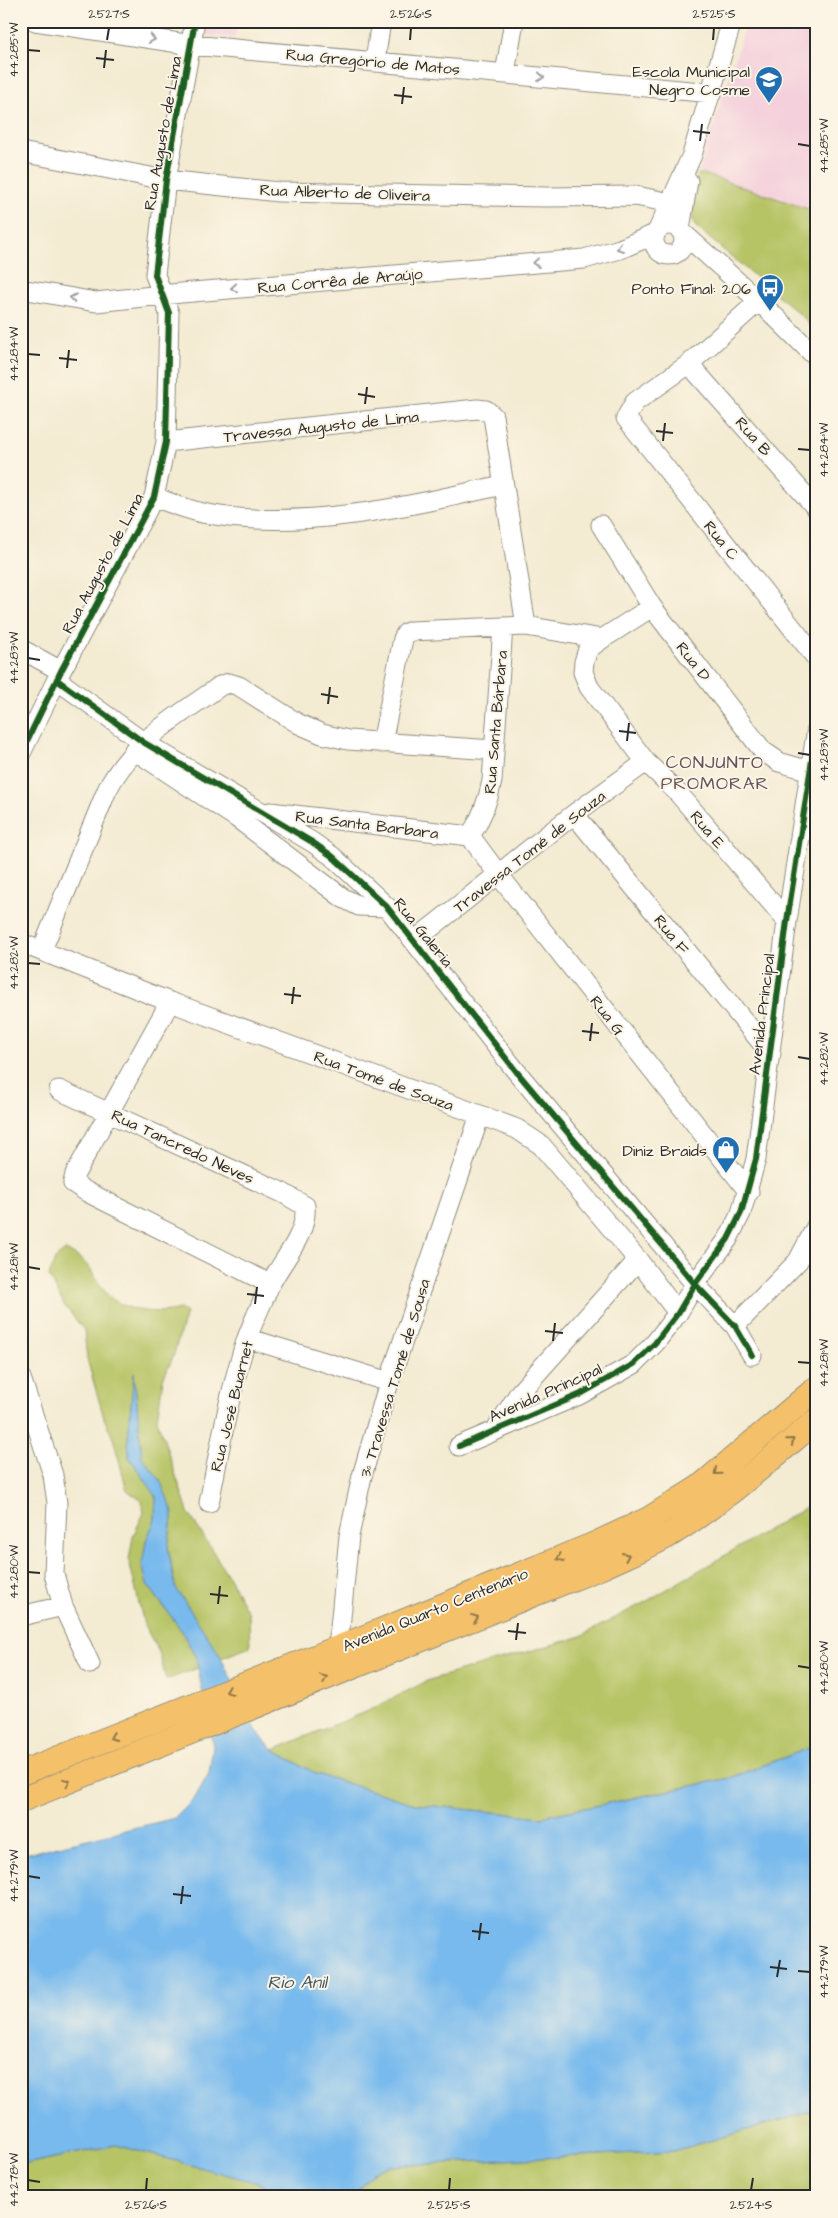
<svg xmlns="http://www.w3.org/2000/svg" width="838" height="2218" font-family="'Architects Daughter',sans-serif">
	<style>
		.built { fill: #f4cfdc }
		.green { fill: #b7c466; stroke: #717848 }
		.water { fill: #78baed; stroke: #52728c }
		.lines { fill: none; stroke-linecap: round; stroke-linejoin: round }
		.minor-casing { stroke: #8f8b7e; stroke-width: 21 }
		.major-casing { stroke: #8f8b7e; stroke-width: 26 }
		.minor { stroke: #fff; stroke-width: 19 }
		.major { stroke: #f4c16a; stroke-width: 24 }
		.cycleway-casing { stroke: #fcf5e5; stroke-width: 9 }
		.cycleway { stroke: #1b5e20; stroke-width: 6 }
		.oneway { stroke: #a0a0a0 }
		.oneway2 { stroke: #90764a }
		.ticks { fill: none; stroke: #2b2b2b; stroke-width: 2 }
		.labels { text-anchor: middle; stroke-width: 4; stroke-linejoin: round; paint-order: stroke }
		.street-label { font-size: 16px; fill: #2b2b2b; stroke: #fcf5e5 }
		.poi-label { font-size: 16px; fill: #2b2b2b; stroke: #fcf5e5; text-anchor: end }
		.neighbourhood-label { font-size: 18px; letter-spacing: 1px; fill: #65535c; stroke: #fcf5e5 }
		.water-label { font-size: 18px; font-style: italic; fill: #425665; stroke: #fcf5e5 }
		.neatline { fill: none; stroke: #2b2b2b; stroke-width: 2 }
		.ticks-label { font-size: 12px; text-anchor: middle; fill: #2b2b2b }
	</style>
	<rect width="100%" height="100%" fill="#fcf5e5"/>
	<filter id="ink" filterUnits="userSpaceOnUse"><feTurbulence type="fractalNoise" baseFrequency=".02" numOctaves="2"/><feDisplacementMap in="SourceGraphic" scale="10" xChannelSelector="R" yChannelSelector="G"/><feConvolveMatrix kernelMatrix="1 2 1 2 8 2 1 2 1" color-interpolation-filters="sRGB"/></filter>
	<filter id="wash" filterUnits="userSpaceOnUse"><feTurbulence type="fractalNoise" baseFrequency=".0096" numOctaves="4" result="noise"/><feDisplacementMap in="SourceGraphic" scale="20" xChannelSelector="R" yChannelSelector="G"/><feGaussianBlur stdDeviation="1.12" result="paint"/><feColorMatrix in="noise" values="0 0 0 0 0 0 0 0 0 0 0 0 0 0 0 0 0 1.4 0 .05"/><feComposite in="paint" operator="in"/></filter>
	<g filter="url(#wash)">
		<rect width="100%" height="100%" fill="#f3ebd2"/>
		<path class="built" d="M203,21H237L235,38L200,35Z
			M747,21H777L817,35V212L704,174H698Z"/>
		<path class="green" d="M777,21H817V35Z
			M698,174H704L817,212V335L802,316L695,226C688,208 693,193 698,174Z
			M65,1250C93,1263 90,1274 107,1294C123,1312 159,1315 180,1309L186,1313L173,1357L163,1379L157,1419L188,1512L227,1574L249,1614L250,1647L221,1658L175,1587L168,1547L173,1512L160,1481L142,1457L134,1376L128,1438L129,1457L156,1495L155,1519L146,1541L147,1584L182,1631L196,1657L198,1668L166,1680L159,1652L144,1625L129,1560L133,1536L144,1513L142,1501L127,1490L113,1438L104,1418L87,1359L84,1330L64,1305L49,1276L55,1259Z
			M817,1501V1745L730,1778L541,1817L415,1804L317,1774L273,1750L366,1712L429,1680L579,1637L647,1601Z
			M817,2110V2197H359L357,2191L372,2173L390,2166L674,2151Z
			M116,2145L266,2185L287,2197H21V2165Z"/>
		<path class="water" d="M134,1372L142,1457L160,1480L173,1512L168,1547L175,1587L218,1652L257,1732L273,1750L317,1774L415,1804L541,1817L730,1778L817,1745V2110L674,2151L390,2166L372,2173L357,2191L359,2197H287L265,2185L116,2145L21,2165V1855L175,1818L195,1798L209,1773L213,1746L196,1658L182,1631L147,1584L142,1564L146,1541L155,1519L156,1496L129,1457L128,1438Z"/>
	</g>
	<g filter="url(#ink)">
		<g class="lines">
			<defs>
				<path id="minor" d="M35,21L192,45L712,93
					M375,61L381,21
					M505,73L514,21
					M21,152L166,180L279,192L548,197L636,196L671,203
					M654 240a15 15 0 1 1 30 0a15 15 0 1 1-30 0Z
					M680,229L688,181
					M658,230L692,155L732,21
					M683,233L759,301L817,358
					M21,289L96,302L181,293L584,259L620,249L655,234
					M759,301L689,364L635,402L626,418L817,659
					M689,364L817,509
					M166,442L477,409L486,410L493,416L526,626
					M154,497C171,503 190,511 208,514C303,531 409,506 502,485
					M601,525L652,607L763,751L779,762L810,771
					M602,639L588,649L584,662L583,672L589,687L646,762L678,793L787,921
					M21,649L61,671
					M57,680L143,742L312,842L332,856L387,907L516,1071L695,1284L735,1326L752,1355
					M382,743L403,639L406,633L411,631L526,626L602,639L652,607
					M134,750L237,818L343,898L359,906L387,907
					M21,753L61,671L154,497L166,442L169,313L155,275L166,180L195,21
					M270,812L470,836
					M574,814L771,1054
					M470,836L498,874L749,1192
					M470,836C482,818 488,802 492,781L503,627
					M414,941L574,814L646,762
					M21,943L170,1002L480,1115L517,1129L541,1145L638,1260L678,1313
					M42,950L107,790C133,740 176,718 220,686L229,683L239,686L299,724L322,734L348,740L493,750
					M170,1002L75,1174L73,1183L87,1192L270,1284
					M59,1090L283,1193L305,1206C308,1236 279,1263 268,1289C261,1305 253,1322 247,1338C229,1392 220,1448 209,1503
					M735,1326L798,1261L817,1225
					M247,1338L389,1382
					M21,1378L53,1475L57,1503L54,1574L63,1606L90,1664
					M496,1429L520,1392L638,1260
					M459,1446L579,1395L634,1364L655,1343L678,1313L695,1284L728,1239L741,1213L756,1159L787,921L817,728
					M21,1616L63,1606
					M338,1648L349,1536L362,1476L389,1382L480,1115"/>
				<path id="major" d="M21,1773L338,1648L593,1545L649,1519L700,1487L817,1388
					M21,1800L604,1566C625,1556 648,1547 669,1535C722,1503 769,1460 817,1420"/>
			</defs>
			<use href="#minor" class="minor-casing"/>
			<use href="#major" class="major-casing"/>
			<use href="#minor" class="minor"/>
			<use href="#major" class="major"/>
			<defs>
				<path id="cycleway" d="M57,680L143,742L312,842L332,856L387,907L516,1071L695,1284L735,1326L752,1355
					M21,753L61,671L154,497L166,442L169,313L155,275L166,180L195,21
					M459,1446L579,1395L634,1364L655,1343L678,1313L695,1284L728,1239L741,1213L756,1159L787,921L817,728"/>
			</defs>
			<use href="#cycleway" class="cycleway-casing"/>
			<use href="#cycleway" class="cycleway"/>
		</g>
		<defs><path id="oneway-chevron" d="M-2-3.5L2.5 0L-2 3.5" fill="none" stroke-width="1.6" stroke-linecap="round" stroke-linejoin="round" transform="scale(1.25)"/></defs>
		<g class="oneway">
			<use href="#oneway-chevron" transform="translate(152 39) rotate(9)"/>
			<use href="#oneway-chevron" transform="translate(541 77) rotate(5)"/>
			<use href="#oneway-chevron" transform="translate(620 248) rotate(161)"/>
			<use href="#oneway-chevron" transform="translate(536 263) rotate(174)"/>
			<use href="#oneway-chevron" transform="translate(234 288) rotate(175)"/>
			<use href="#oneway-chevron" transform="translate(73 298) rotate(-170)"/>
		</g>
		<g class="oneway2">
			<use href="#oneway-chevron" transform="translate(791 1441) rotate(-40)"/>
			<use href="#oneway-chevron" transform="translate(717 1472) rotate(140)"/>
			<use href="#oneway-chevron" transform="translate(626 1556) rotate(-24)"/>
			<use href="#oneway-chevron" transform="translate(560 1558) rotate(158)"/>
			<use href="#oneway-chevron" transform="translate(475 1618) rotate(-22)"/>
			<use href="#oneway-chevron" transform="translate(324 1678) rotate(-22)"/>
			<use href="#oneway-chevron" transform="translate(229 1691) rotate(159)"/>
			<use href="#oneway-chevron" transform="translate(113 1737) rotate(158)"/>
			<use href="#oneway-chevron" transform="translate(67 1782) rotate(-22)"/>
		</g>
	</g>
	<path class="ticks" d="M107,40L109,28M410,40L411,28M713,40L714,28M28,50L40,51M96,58L114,60M104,68L106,50M394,95L412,97M402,104L404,87M693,131L710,133M700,141L702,124M798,144L810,146M28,354L40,355M59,358L77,360M67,368L69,350M358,394L375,397M365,404L367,387M656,431L673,433M663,441L665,423M798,449L810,450M28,658L40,660M321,694L338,697M328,704L330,687M619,731L636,733M627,741L629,723M798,753L810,755M28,963L40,964M284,994L301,996M292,1004L294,987M582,1031L599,1033M590,1041L592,1023M798,1057L810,1059M28,1267L40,1269M247,1294L264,1296M255,1304L257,1287M545,1331L563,1333M553,1341L555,1323M798,1362L810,1363M28,1572L40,1573M210,1594L228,1596M218,1604L220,1586M508,1631L526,1633M516,1640L518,1623M798,1666L810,1668M28,1876L40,1878M173,1894L191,1896M181,1904L183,1886M472,1931L489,1933M479,1940L481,1923M770,1967L787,1969M798,1971L810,1972M777,1977L780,1960M28,2180L40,2182M146,2190L147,2178M449,2190L450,2178M751,2190L753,2178"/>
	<defs>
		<symbol id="school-pin" viewBox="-11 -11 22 30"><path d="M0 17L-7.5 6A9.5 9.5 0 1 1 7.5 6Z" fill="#1f6fb2" stroke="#fcf5e5"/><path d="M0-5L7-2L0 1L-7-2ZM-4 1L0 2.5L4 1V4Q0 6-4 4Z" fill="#fff"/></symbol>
		<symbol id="bus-pin" viewBox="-11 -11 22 30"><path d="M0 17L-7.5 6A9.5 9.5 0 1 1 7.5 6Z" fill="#1f6fb2" stroke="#fcf5e5"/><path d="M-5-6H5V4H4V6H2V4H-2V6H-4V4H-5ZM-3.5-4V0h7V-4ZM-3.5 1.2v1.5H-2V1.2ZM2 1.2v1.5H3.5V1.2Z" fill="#fff"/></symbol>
		<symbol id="shop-pin" viewBox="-11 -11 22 30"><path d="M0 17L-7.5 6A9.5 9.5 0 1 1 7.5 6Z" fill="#1f6fb2" stroke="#fcf5e5"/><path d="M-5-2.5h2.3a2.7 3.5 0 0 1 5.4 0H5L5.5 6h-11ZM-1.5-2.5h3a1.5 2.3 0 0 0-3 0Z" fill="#fff"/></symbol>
	</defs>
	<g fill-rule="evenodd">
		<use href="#school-pin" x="753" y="64" width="32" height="43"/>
		<use href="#bus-pin" x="754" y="272" width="32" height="43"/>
		<use href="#shop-pin" x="710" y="1134" width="32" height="43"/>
	</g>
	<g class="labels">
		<g class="street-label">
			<text transform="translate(373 61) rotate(5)" y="6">Rua Gregório de Matos</text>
			<text transform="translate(162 133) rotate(-80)" y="6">Rua Augusto de Lima</text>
			<text transform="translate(345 192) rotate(2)" y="6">Rua Alberto de Oliveira</text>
			<text transform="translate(340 280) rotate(-5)" y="6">Rua Corrêa de Araújo</text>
			<text transform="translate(321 426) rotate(-6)" y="6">Travessa Augusto de Lima</text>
			<text transform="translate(754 436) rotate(49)" y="6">Rua B</text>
			<text transform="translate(722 540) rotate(51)" y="6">Rua C</text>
			<text transform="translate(102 563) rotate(-62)" y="6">Rua Augusto de Lima</text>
			<text transform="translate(694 661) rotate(52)" y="6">Rua D</text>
			<text transform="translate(495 722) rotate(-85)" y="6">Rua Santa Bárbara</text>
			<text transform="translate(367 824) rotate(7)" y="6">Rua Santa Barbara</text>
			<text transform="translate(708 829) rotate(50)" y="6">Rua E</text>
			<text transform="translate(529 851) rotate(-38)" y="6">Travessa Tomé de Souza</text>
			<text transform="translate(424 932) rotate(51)" y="6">Rua Galeria</text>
			<text transform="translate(672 934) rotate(51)" y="6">Rua F</text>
			<text transform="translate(761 1014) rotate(-83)" y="6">Avenida Principal</text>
			<text transform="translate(608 1015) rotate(52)" y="6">Rua G</text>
			<text transform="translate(384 1080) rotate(20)" y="6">Rua Tomé de Souza</text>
			<text transform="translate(183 1146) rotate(25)" y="6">Rua Tancredo Neves</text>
			<text transform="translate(394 1378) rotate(-73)" y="6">3ª Travessa Tomé de Sousa</text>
			<text transform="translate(545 1392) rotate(-24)" y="6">Avenida Principal</text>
			<text transform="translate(231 1406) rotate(-76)" y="6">Rua José Buarnet</text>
			<text transform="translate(435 1609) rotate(-22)" y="6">Avenida Quarto Centenário</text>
		</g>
		<g class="poi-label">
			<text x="750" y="77">Escola Municipal<tspan x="750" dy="18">Negro Cosme</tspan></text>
			<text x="751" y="294">Ponto Final: 206</text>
			<text x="707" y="1156">Diniz Braids</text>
		</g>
		<g class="neighbourhood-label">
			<text x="715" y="768">CONJUNTO<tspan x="715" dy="21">PROMORAR</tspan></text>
		</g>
		<g class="water-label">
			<text x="297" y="1988">Rio Anil</text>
		</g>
	</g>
	<rect width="838" height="2218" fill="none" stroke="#fcf5e5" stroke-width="55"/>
	<rect x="28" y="28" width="782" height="2162" class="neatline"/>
	<g class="ticks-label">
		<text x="109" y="18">2.527°S</text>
		<text x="411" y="18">2.526°S</text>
		<text x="714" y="18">2.525°S</text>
		<text transform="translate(14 50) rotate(-90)" y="4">44.285°W</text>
		<text transform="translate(824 146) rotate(-90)" y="4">44.285°W</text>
		<text transform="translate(14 354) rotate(-90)" y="4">44.284°W</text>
		<text transform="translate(824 450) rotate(-90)" y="4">44.284°W</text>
		<text transform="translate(14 658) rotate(-90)" y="4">44.283°W</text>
		<text transform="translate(824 755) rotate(-90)" y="4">44.283°W</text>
		<text transform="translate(14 963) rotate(-90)" y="4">44.282°W</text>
		<text transform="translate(824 1059) rotate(-90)" y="4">44.282°W</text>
		<text transform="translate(14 1267) rotate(-90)" y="4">44.281°W</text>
		<text transform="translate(824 1363) rotate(-90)" y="4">44.281°W</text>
		<text transform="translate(14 1572) rotate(-90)" y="4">44.280°W</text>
		<text transform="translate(824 1668) rotate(-90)" y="4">44.280°W</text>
		<text transform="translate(14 1876) rotate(-90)" y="4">44.279°W</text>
		<text transform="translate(824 1972) rotate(-90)" y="4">44.279°W</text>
		<text transform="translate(14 2180) rotate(-90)" y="4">44.278°W</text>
		<text x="146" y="2209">2.526°S</text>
		<text x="449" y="2209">2.525°S</text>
		<text x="751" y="2209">2.524°S</text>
	</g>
</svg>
